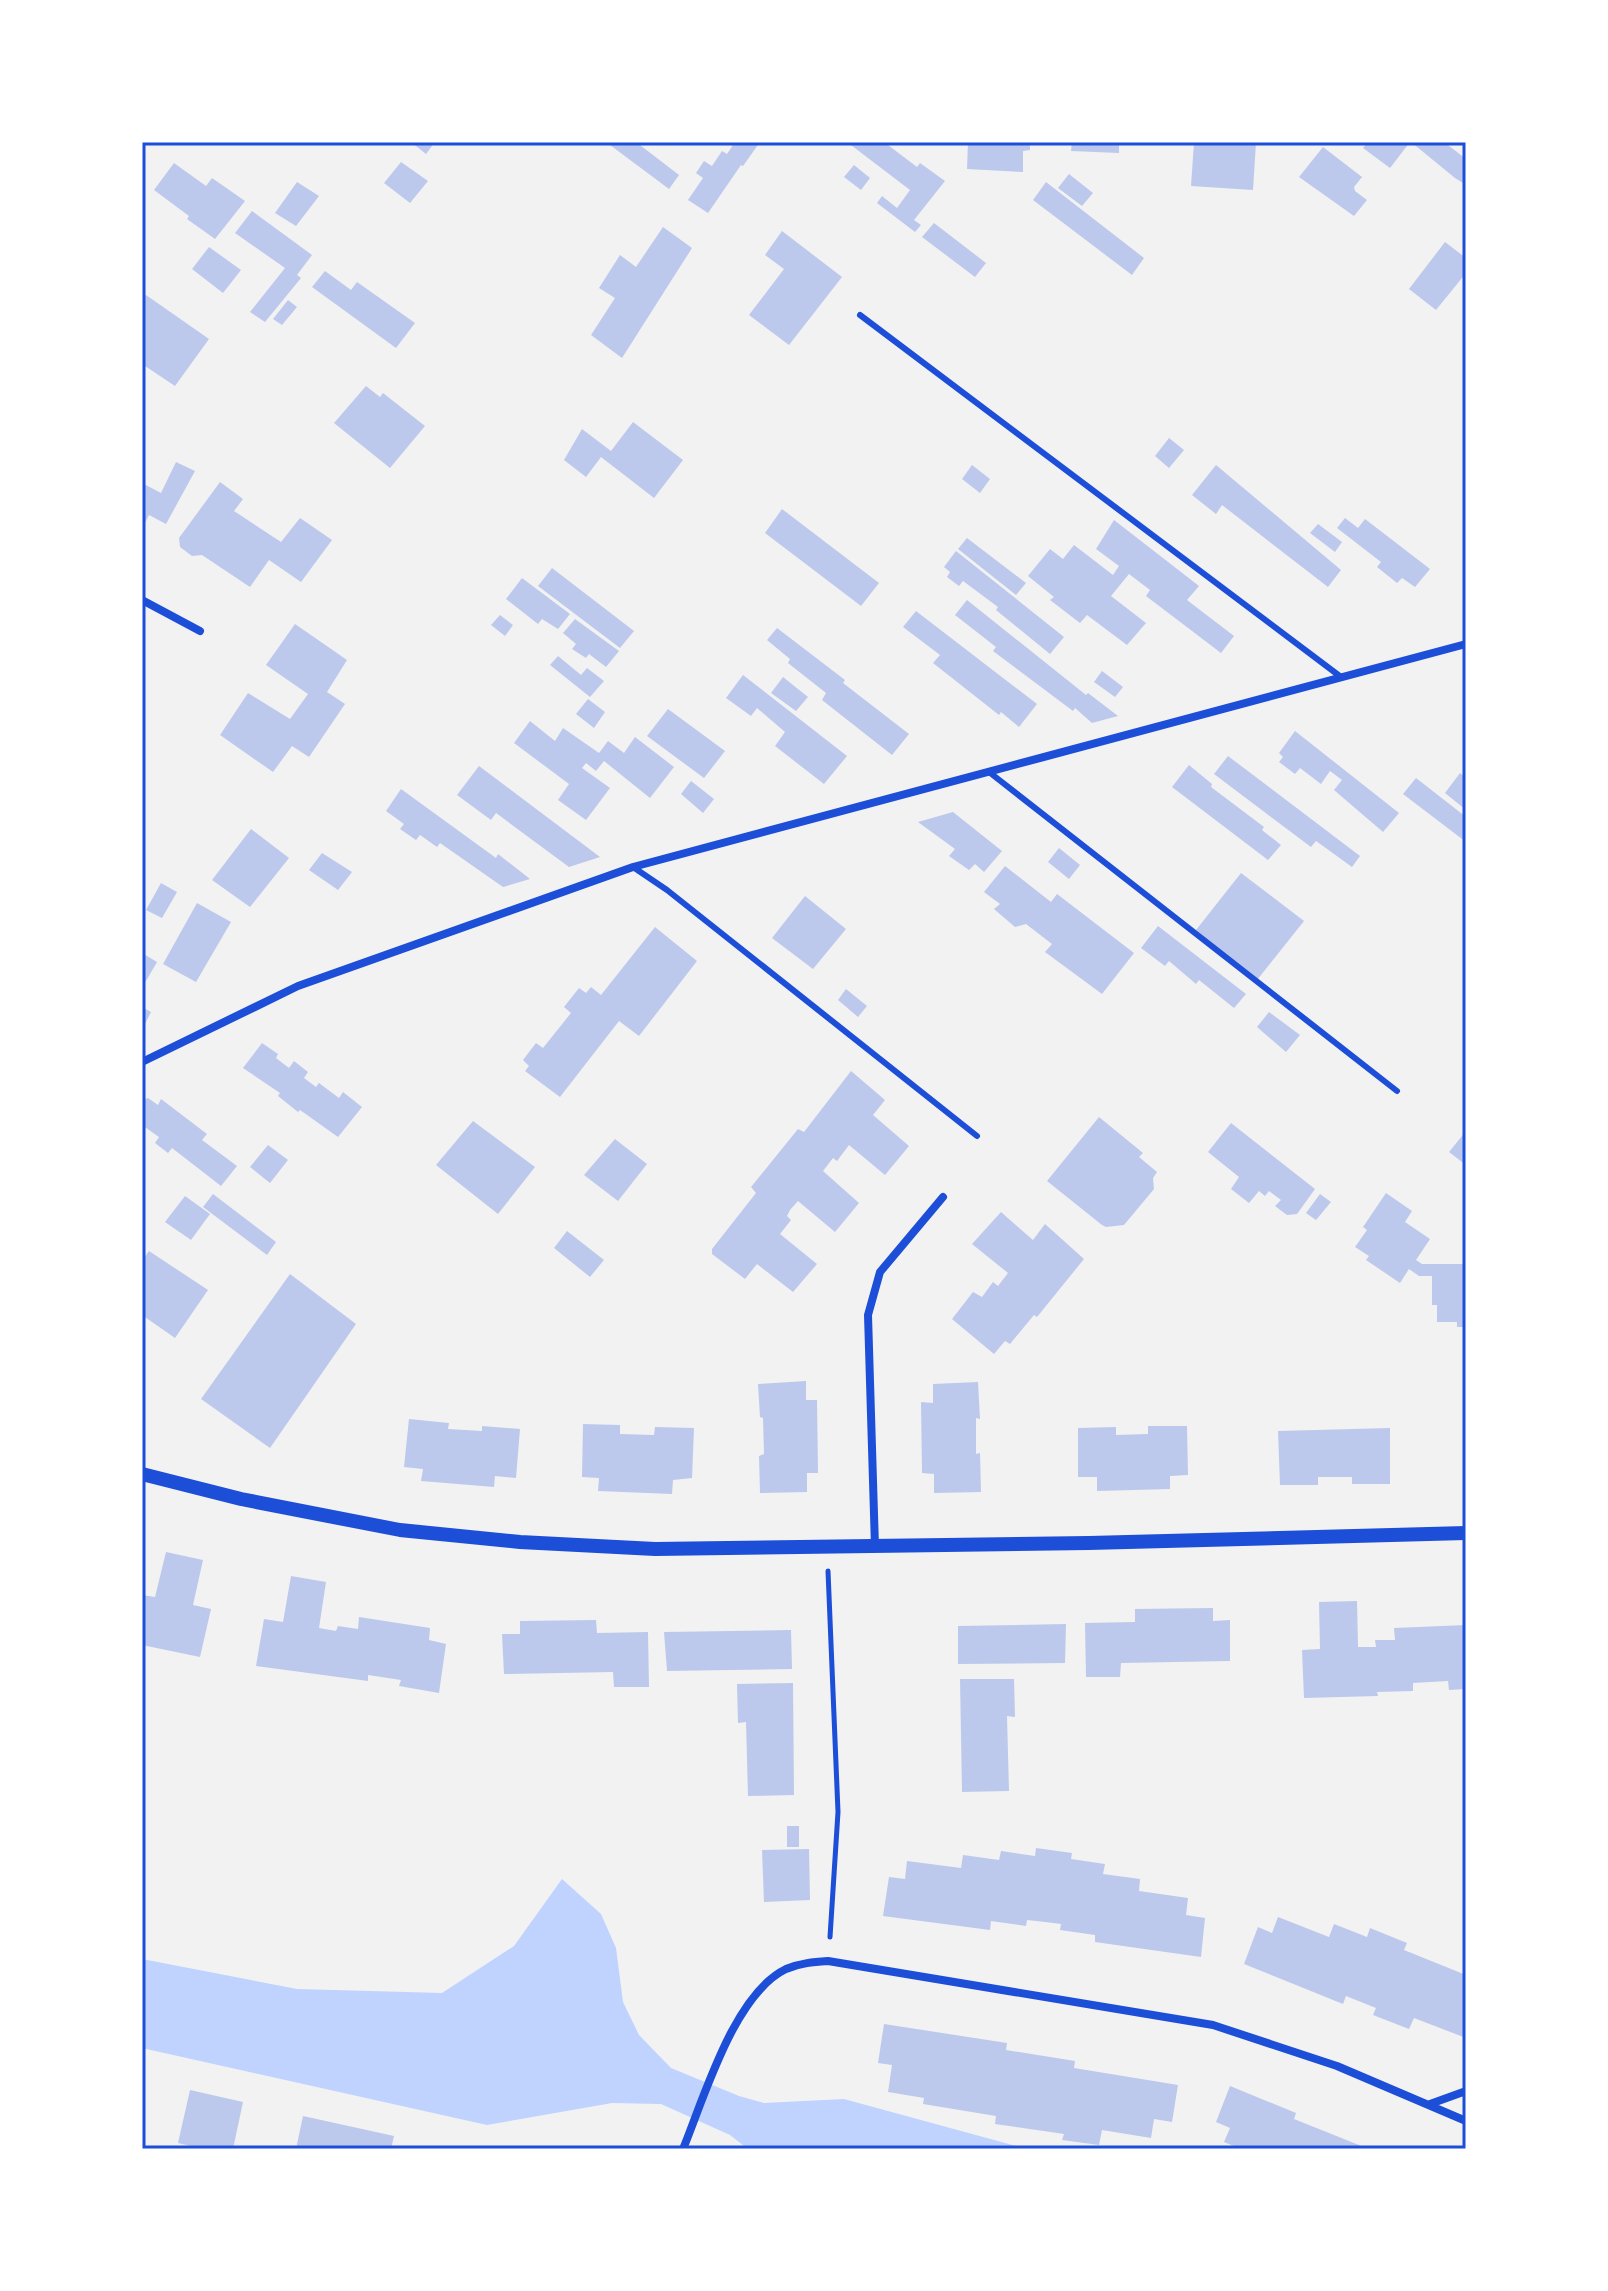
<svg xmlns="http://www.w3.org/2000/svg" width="1608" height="2291" font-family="'DM Sans',sans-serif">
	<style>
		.water { fill: #bfd3fe }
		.building { fill: #bdc9ec }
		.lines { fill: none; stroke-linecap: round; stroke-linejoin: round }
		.path { stroke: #1d4ed8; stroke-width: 5 }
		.service { stroke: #1d4ed8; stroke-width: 6 }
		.minor { stroke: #1d4ed8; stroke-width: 8 }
		.tertiary { stroke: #1d4ed8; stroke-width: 14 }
		.neatline { fill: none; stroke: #1d4ed8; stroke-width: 3 }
	</style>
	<rect width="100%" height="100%" fill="#f2f2f2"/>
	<path class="water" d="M562,1879L601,1914L616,1948L623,2002L639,2035L671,2068L739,2096L764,2103L844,2099L1027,2149H748L730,2135L661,2104L612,2103L487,2125L142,2048V1959L297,1989L442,1993L514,1946Z"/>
	<path class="building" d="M411,142H435L426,154Z
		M606,142H636L679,175L669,189Z
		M735,142H760L743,166L741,165L708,213L688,200L703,178L696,173L704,161L712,166L722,151L727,154Z
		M847,142H884L917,167L920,163L945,181L914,220L921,225L915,232L877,203L882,196L897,208L910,190Z
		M968,142H1030V150L1023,151V172L967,169Z
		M1072,142H1119V153L1071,151Z
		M1194,142H1256L1253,190L1191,186Z
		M1368,142H1410L1390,168L1363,148Z
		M1411,142H1444L1466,159V179L1463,183L1455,178Z
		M1323,147L1362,177L1354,187L1355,191L1367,200L1354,216L1299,177Z
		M401,162L428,181L410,203L384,183Z
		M174,163L206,186L212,178L245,201L215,239L187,219L189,216L154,190Z
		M854,165L870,178L861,190L844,177Z
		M1069,174L1093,193L1082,206L1058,188Z
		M297,182L319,196L296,226L275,213Z
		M1046,182L1144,258L1132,275L1033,200Z
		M252,211L312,255L297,275L301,278L265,322L250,312L285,268L235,233Z
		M934,223L986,263L975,277L922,237Z
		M663,227L692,248L622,358L591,335L615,298L599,288L620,255L636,267Z
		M782,231L842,277L789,345L749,315L784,269L765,255Z
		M1445,242L1466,258V273L1436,310L1409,289Z
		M209,247L241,270L223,293L192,269Z
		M325,271L351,290L357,282L415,323L396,348L312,287Z
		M146,295L209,339L175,386L142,364V300Z
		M288,300L297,307L282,325L273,319Z
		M366,386L380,397L383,393L425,426L390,468L334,423Z
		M633,422L683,460L654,498L601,457L586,477L564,460L582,429L611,451Z
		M1169,438L1184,450L1169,468L1155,456Z
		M176,462L195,471L166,524L149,515L142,529V483L161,493Z
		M972,465L990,479L980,493L962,479Z
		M1216,465L1341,570L1328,587L1222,505L1216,514L1192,495Z
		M220,482L243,499L234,511L281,542L300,518L332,540L301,582L269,560L250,587L202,555L192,556L180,547L179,538Z
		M782,509L879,583L861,606L765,533Z
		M1345,518L1358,528L1365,519L1430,569L1415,587L1402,578L1397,583L1377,567L1381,562L1337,528Z
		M1114,520L1199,586L1187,600L1234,636L1221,653L1146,596L1150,590L1129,574L1111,596L1146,623L1127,645L1087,615L1080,623L1050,600L1054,597L1028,576L1050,549L1063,559L1074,545L1113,575L1119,566L1096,549Z
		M1318,524L1342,542L1335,552L1310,533Z
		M967,538L1026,583L1016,595L958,549Z
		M956,551L1064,637L1050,654L996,610L998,607L963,581L959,586L947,577L950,572L944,567Z
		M552,568L634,631L620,648L538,586Z
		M522,578L570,614L558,629L542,619L538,624L506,599Z
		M967,600L1086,695L1088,693L1118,716L1092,723L1075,708L1073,711L993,651L996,647L955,615Z
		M916,611L1037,704L1019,727L1001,712L999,715L933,663L940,655L903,627Z
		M500,615L513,625L505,636L491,625Z
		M575,619L619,651L606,667L589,654L586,658L572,649L576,644L563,633Z
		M295,624L347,660L327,692L345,704L309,757L292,746L273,772L220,735L248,693L290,719L308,694L266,665Z
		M777,628L845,680L843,683L909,734L892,755L822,700L826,693L788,663L790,659L767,640Z
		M558,656L581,675L587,668L604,681L590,697L550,665Z
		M1102,671L1123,687L1115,697L1094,682Z
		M743,675L847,756L824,784L775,746L785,732L757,708L751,716L726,698Z
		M783,677L808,697L796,711L771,693Z
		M588,699L605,712L594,728L576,714Z
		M668,709L725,751L704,778L647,736Z
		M530,721L555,741L563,728L599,753L608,741L624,753L635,737L674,767L650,798L604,761L596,771L586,763L582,768L610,788L586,820L558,800L569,784L514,743Z
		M1295,731L1399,813L1383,832L1334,790L1342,780L1330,771L1321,784L1300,768L1295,774L1279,762L1283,757L1279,753Z
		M1228,756L1360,856L1352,867L1316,841L1311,847L1214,774Z
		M1189,765L1212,784L1211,787L1264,827L1262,830L1281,845L1268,860L1172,787Z
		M479,766L600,857L569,867L496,813L491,820L457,795Z
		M1460,773L1466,778V810L1445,793Z
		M1416,778L1466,817V842L1403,794Z
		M691,781L714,799L703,813L681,794Z
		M401,789L496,858L498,854L530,879L503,887L440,843L437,847L420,835L416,840L400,829L404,824L386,811Z
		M953,812L1002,851L984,872L975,864L969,870L949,856L955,849L918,822Z
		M251,829L289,858L250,907L212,880Z
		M1059,848L1080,865L1069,879L1048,862Z
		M322,853L352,872L338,890L309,870Z
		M1005,866L1051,902L1057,894L1134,953L1102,994L1045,952L1052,944L1026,924L1015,927L994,909L1000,904L984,892Z
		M1241,873L1304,921L1257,980L1196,930Z
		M161,883L177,892L162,918L146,910Z
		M805,896L846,929L813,969L772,938Z
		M197,903L231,922L196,982L163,964Z
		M1158,926L1246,994L1234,1008L1199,980L1196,984L1169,961L1165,966L1141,948Z
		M655,927L697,961L639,1036L619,1021L560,1097L525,1071L529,1066L523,1060L536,1043L543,1048L571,1013L564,1007L579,988L586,993L591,987L601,995Z
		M142,953L157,962L142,988Z
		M846,989L867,1006L858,1017L838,1000Z
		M142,1007L151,1012L142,1030Z
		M1269,1012L1300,1035L1286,1052L1257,1027Z
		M262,1043L278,1054L276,1058L289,1068L294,1061L308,1072L304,1078L316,1087L319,1083L339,1098L343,1092L362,1107L338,1137L300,1110L298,1112L278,1096L280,1093L243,1068Z
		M851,1071L885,1100L873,1115L909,1146L885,1175L849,1145L837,1161L833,1158L823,1171L859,1203L835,1232L798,1201L790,1210L787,1216L791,1220L780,1234L817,1264L793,1292L757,1264L745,1279L712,1254V1249L756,1193L751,1187L798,1129L804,1132Z
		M148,1098L158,1105L161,1099L207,1134L202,1140L237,1166L221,1186L172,1148L168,1153L155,1143L159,1137L142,1125V1100Z
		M1099,1117L1143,1153L1139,1157L1157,1172L1153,1178L1154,1189L1124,1225L1106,1227L1102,1225L1047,1181Z
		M473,1121L535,1167L498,1214L436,1165Z
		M1231,1123L1315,1189L1297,1214L1287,1215L1275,1206L1281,1200L1269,1191L1265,1196L1259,1191L1249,1203L1231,1189L1239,1177L1208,1152Z
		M1466,1131V1165L1449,1152Z
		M615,1139L647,1164L618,1201L584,1175Z
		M268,1145L288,1160L270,1183L250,1167Z
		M1386,1193L1412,1211L1405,1222L1430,1239L1416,1260L1422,1264H1466V1327H1457V1322H1437V1305H1432V1276H1419L1409,1269L1400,1283L1366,1260L1369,1256L1355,1247L1367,1230L1363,1227Z
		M213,1194L276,1242L267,1255L203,1207Z
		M1320,1194L1331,1202L1316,1220L1306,1213Z
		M185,1196L210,1214L191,1240L165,1222Z
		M1001,1212L1033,1240L1045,1224L1084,1259L1037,1317L1034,1315L1010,1344L1005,1341L994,1354L952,1319L973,1292L982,1297L993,1282L998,1286L1008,1273L972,1244Z
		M567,1231L604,1260L590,1277L554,1248Z
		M149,1251L208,1290L175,1338L142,1315V1261Z
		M290,1274L356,1324L270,1448L201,1399Z
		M806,1381V1400H817L818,1473H807V1492L760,1493L759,1456L764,1454L763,1418L760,1417L758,1384Z
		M978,1382L980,1419L976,1418V1454L980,1453L981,1492L934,1493V1474L922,1473L921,1402L933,1403V1384Z
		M409,1419L449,1423L448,1429L482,1431V1426L520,1429L516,1478L495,1476L494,1487L421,1481L423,1469L404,1467Z
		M583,1424L620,1425V1434L654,1435L655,1427L694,1428L692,1478L673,1480L672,1494L598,1491L599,1478L582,1477Z
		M1148,1426H1187L1188,1475L1170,1476V1489L1097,1491V1477H1078V1428L1116,1427V1435L1148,1434Z
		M1390,1428V1484H1352V1477H1318V1485H1280L1278,1431Z
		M166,1552L203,1560L193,1605L211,1609L200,1657L142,1645V1595L155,1597Z
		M291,1576L326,1582L319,1628L336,1631L338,1626L358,1629L359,1617L430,1628L429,1640L446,1644L439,1693L399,1686L401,1680L368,1675V1681L256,1666L264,1619L283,1622Z
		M1357,1601L1358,1647H1376L1375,1640H1395L1394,1628L1466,1625V1689L1449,1690L1448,1681L1413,1683V1691L1377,1692L1378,1696L1304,1698L1302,1650L1320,1649L1319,1602Z
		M1213,1608V1621L1230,1620V1661L1121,1663L1120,1677H1086L1085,1623L1135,1622V1609Z
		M596,1620L597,1633L648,1632L649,1687H614L613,1672L504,1674L502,1634H520V1621Z
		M1066,1624L1065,1663L958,1664V1626Z
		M791,1630L792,1669L667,1671L664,1632Z
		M960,1679H1014L1015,1717L1007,1716L1009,1791L962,1792Z
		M793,1683L794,1795L748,1796L746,1722L738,1723L737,1684Z
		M787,1826H799V1847H787Z
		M1036,1848L1072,1853L1071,1859L1105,1864L1103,1874L1140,1879L1139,1891L1188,1898L1186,1915L1205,1918L1201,1957L1095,1942V1935L1060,1930L1061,1924L1045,1922L1027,1920L1026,1926L991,1921L990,1930L883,1916L889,1877L905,1879L907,1861L961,1868L963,1855L999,1860L1001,1851L1035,1856Z
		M809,1849L810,1900L764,1902L762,1850Z
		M1278,1917L1329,1937L1334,1924L1367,1937L1370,1928L1407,1943L1404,1950L1466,1975V2038L1414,2018L1409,2029L1373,2015L1376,2008L1346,1996L1343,2004L1244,1964L1258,1927L1272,1933Z
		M884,2024L1007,2043L1006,2050L1075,2061L1074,2068L1178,2085L1172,2122L1154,2119L1151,2138L1102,2130L1099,2145L1062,2140L1064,2134L995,2124L996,2116L923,2104L924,2098L888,2092L892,2065L878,2063Z
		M1230,2086L1296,2113L1294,2119L1369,2149H1241L1224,2142L1230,2128L1216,2122Z
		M190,2090L243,2102L233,2149H203L178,2143Z
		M303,2116L394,2136L391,2149H296Z"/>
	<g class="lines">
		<path class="path" d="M828,1571L838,1812L830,1937"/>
		<path class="service" d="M860,315L1341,677
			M989,772L1397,1091
			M633,867L667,890L977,1136"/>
		<path class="minor" d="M142,600L200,631
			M142,1062L298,986L633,867L1466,644
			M875,1547L868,1315L880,1272L943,1197
			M1430,2104L1466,2091
			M683,2149C704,2098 734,1994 786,1969C800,1963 814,1962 828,1961L1213,2025L1337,2066L1466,2121"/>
		<path class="tertiary" d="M142,1474L241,1499L400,1530L520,1542L655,1549L1089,1543L1466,1533"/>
	</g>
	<rect width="1608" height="2291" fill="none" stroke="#ffffff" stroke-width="288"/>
	<rect x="144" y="144" width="1320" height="2003" class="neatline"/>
</svg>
